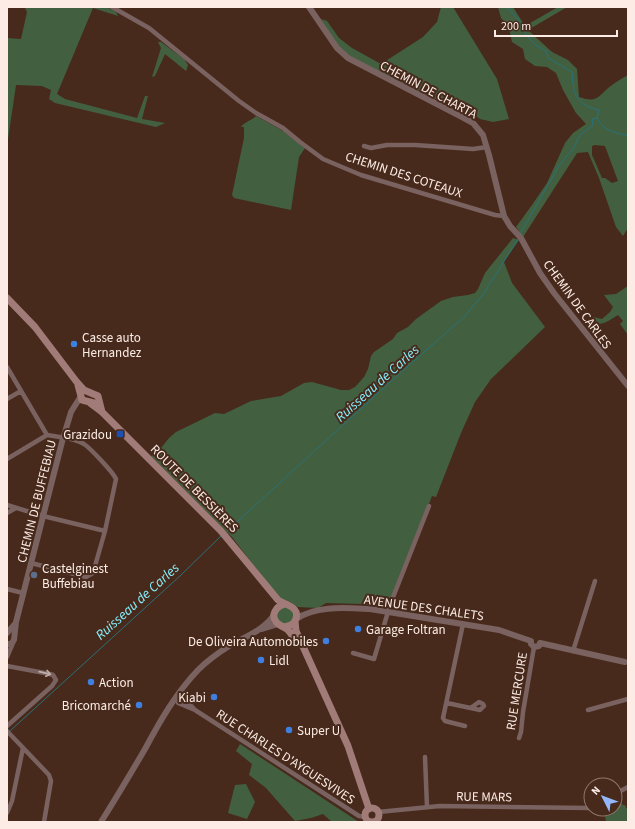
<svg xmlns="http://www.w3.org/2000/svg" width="635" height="829" font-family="'Source Sans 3',sans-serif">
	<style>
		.green { fill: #426040; fill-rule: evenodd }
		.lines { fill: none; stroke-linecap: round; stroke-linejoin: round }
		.stream { stroke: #2a7079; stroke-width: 1 }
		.minor { stroke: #79625f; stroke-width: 4.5 }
		.tertiary { stroke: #79625f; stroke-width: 6 }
		.secondary { stroke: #a17b77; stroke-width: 7 }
		.oneway { stroke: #c1aea9 }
		.shop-dot { fill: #3f7fe0; stroke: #472a1c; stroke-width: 1.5 }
		.transit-dot { fill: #1a4fb4; stroke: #472a1c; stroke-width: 1.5 }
		.service-dot { fill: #5c6f8a; stroke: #472a1c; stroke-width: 1.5 }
		.labels { text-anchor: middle; stroke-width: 4; stroke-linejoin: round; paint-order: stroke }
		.street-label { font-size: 13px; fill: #fcece5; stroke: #472a1c }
		.poi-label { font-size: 13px; fill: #fcece5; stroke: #472a1c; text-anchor: start }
		.water-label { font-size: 14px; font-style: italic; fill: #86f0fe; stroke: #472a1c }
	</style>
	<rect width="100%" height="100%" fill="#472a1c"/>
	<path class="green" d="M11,7H107L116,12L118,16L93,8L57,94L65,99L137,118L145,96H148L142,119L165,123L156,127L55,103L49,99L51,90L42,86L16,85L7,146V38L21,39L27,12L25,8Z
		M441,7H453L497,79L509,119L493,122L480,119L472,113L446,104L350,57L339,48L321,19L327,21L339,38L352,48L381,64L423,37L437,22Z
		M498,7H513L525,26L558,7H567L528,30L552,52L568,60L577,69L579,97C599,104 598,95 612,85C617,81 623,78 628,75V228L623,236L616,227L599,178L588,152L577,153L523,237L516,227L532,205L547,183L565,143L573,133L586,124L576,113L563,90L556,73L547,67L535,66L525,59L523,49L512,42L509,28L501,18ZM595,145L605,146L618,181L612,183L605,178H602L592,155V146Z
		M158,42H161L184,59L188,65L186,71L165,54L155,76L152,77L161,48Z
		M256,116L285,132L305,148L299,157L291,210L234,198L232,195L244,138V127H241C244,122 251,121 256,116Z
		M513,238L519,240L504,262L512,283L545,327L491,379L475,402L461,433L436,497L432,496L388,608L363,604L326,603L318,608L298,607L290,602L279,598L232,537L151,456L157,453L169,438L176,432L215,413L224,414L251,401L281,396L304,383L312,382L341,390H349L355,387L364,377L368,369L371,356L374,352L393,339L397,333L408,327L416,319L441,301L453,297L468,295L475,293L478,289L485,273Z
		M628,286V335L620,324L623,321L618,315C606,322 604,326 589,323L593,317L602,319L610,312L613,307L604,295L616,294Z
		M282,607L290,608L294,614L292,622L285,624L278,621L277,613Z
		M240,744L359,822H360H332L323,814L311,818L295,821L266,788L249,775L252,764L236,751Z
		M246,784L255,802L247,819L228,813L235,785Z
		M617,802L626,806V808L628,809V822H606L604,810L615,809V803Z"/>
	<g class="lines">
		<path class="stream" d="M507,7L522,24L527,36L536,45L546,51L548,58L572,72C573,94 576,105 599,110L597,118L592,119L593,125L580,135L573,149L560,164L520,234
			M597,118C603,130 615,134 628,135
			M227,531L390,382L464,317L484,293L518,239
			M10,731L181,575L221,536"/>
		<path class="minor" d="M112,7L149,28L239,101L256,113L283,128L300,142L323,159L361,175L495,215L504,216
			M364,146L371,148L387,145H415L473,149L487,147
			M7,367L47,435
			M7,399L21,391
			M7,459L47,435C58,437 74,438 84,444C90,448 113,472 116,479L105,531L93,573L86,577L31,563
			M7,505L43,516L105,531
			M7,513L16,508
			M7,589L23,593
			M463,624L443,718L445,721L465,726
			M573,651L595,581
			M353,653L374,659L390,605L429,506
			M7,657L13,643
			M7,666L50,674L53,675L56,680L52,686L7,726
			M447,703L480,710L484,706L483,704L479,702L472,707
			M195,710L183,697H177L178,703L195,710L359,816L366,817
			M588,710L628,699
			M7,731L49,775L51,781L44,822
			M519,738L521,732L523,712L534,647
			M425,757L427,807
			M615,794L628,787
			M591,806L589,808L598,810L600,809
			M378,812L440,806L589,808
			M7,813L12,801L23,748"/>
		<path class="tertiary" d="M309,7L337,48L348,58L462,117L473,123L483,135L489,155L504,216L510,226L521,238L540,273L554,293L628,386
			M296,619C316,605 347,608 370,609L499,630L531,641V644L534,647L539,646L540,643
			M262,629L278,624
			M7,633L15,624
			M540,643L625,662
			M7,644H11L14,640L16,622L62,442L71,412L81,396
			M101,822C116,798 131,773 145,749C160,721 176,693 198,670C207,661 218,653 229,646C245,637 264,630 274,615"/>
		<path class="secondary" d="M7,298L35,327L76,381L84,390L98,396L102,412
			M78,385L82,400L94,403
			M90,403L102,412L221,531L278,600C285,605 302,607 295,621C293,625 289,626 284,627
			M285,604C276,606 270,615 277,623C280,626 285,627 288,630C291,633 293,637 295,640
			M295,621L296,631L348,746L369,809
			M365 815a7 7 0 1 1 14 0a7 7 0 1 1-14 0Z"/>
	</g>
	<defs><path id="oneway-shaft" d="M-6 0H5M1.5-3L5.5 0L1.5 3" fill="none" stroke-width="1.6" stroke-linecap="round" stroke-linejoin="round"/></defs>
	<use class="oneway" href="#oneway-shaft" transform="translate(45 673) rotate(13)"/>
	<g class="shop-dot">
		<circle cx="74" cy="344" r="4"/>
		<circle cx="358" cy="629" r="4"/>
		<circle cx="326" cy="641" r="4"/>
		<circle cx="261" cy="660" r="4"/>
		<circle cx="91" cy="682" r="4"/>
		<circle cx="214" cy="697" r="4"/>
		<circle cx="139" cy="705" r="4"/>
		<circle cx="289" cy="730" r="4"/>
	</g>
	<rect class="transit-dot" x="116" y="430" width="8" height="8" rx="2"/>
	<circle class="service-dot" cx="34" cy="575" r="4"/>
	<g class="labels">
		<g class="street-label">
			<text transform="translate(429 89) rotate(28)" y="5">CHEMIN DE CHARTA</text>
			<text transform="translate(404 174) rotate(18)" y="5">CHEMIN DES COTEAUX</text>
			<text transform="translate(578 304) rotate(54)" y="5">CHEMIN DE CARLES</text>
			<text transform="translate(195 488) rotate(45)" y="5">ROUTE DE BESSIÈRES</text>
			<text transform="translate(36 501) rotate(-76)" y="5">CHEMIN DE BUFFEBIAU</text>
			<text transform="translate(424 607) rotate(8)" y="5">AVENUE DES CHALETS</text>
			<text transform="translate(516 691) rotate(-81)" y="5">RUE MERCURE</text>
			<text transform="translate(286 756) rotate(33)" y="5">RUE CHARLES D'AYGUESVIVES</text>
			<text transform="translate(484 796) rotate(1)" y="5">RUE MARS</text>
		</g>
		<g class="poi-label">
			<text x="82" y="342">Casse auto<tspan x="82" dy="15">Hernandez</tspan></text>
			<text x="112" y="439" text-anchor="end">Grazidou</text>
			<text x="42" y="573">Castelginest<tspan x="42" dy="15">Buffebiau</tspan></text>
			<text x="366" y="634">Garage Foltran</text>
			<text x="318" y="646" text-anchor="end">De Oliveira Automobiles</text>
			<text x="269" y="665">Lidl</text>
			<text x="99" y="687">Action</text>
			<text x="206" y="702" text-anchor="end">Kiabi</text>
			<text x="131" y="710" text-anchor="end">Bricomarché</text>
			<text x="297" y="735">Super U</text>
		</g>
		<g class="water-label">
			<text transform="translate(377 383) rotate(-42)" y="5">Ruisseau de Carles</text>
			<text transform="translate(137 601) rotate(-42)" y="5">Ruisseau de Carles</text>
		</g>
	</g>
	<rect width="635" height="829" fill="none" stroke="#fcece5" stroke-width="16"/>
	<g transform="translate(603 797) rotate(312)"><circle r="19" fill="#472a1c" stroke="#8f786c"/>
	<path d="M0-3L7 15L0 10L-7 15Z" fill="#92b7fd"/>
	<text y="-6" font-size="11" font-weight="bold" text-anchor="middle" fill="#fcece5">N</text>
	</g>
	<path d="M495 30v6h122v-6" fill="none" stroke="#fcece5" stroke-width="2"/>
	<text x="501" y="30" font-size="12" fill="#fcece5" stroke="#472a1c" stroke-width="3" paint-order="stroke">200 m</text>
</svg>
